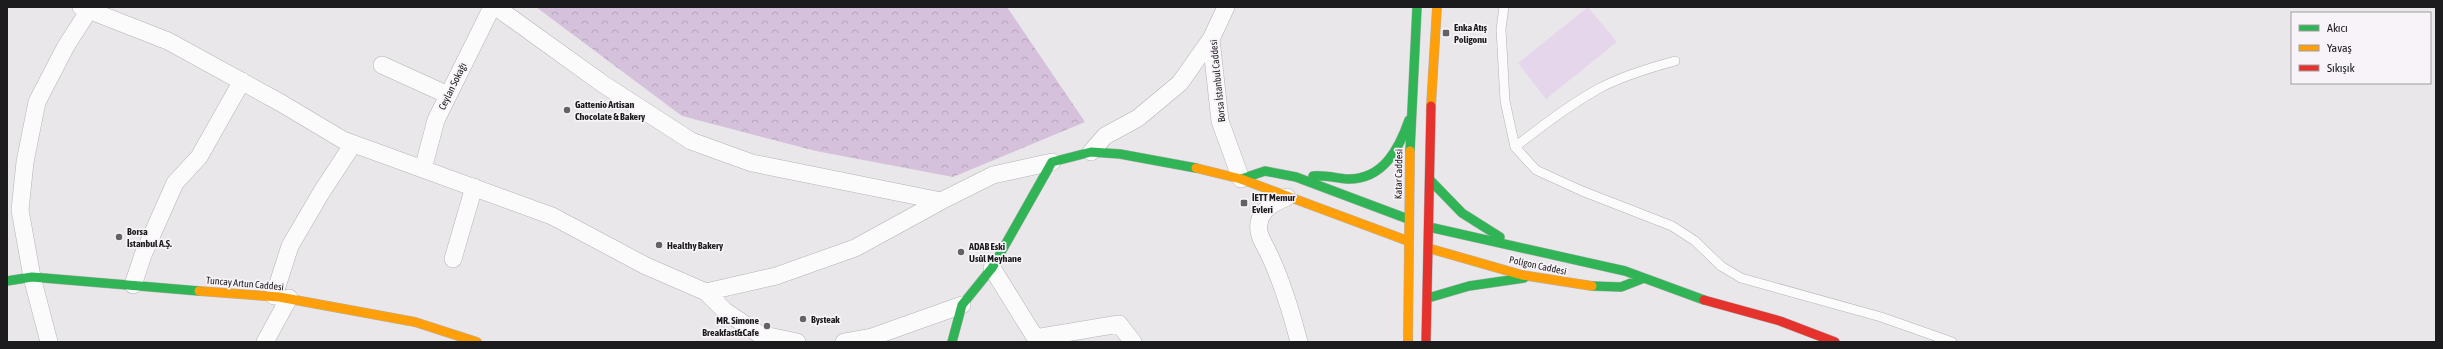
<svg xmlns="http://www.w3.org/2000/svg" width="2443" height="349" font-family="'Asap Condensed',sans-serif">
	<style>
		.forest { fill: url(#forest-crowns) }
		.park { fill: #e6d6ec }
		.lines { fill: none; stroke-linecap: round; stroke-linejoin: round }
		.lane-casing { stroke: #b4b2b4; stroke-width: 10 }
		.street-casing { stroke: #b4b2b4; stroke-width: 18 }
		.fast-casing { stroke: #b4b2b4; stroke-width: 10 }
		.slow-casing { stroke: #b4b2b4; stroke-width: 10 }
		.jam-casing { stroke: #b4b2b4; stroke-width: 10 }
		.lane { stroke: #fcfbfc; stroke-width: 9 }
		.street { stroke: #fcfbfc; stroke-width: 17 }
		.fast { stroke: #30b455; stroke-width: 9 }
		.slow { stroke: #ff9f0a; stroke-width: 9 }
		.jam { stroke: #e5322d; stroke-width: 9 }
		.poi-dot { fill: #646265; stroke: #f7f3f8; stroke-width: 1.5 }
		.labels { text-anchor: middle; stroke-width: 3.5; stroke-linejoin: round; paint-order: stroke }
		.poi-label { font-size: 10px; font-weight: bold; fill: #1c1b1d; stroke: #f7f3f8; text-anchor: start }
		.street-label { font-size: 10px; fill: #1c1b1d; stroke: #f7f3f8 }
	</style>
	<defs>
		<pattern id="forest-crowns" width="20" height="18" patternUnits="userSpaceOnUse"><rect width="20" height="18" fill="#d5c1dc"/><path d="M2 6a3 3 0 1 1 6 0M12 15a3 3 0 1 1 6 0" fill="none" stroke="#b6a5bc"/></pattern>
	</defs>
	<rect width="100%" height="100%" fill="#e9e7ea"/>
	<path class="forest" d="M536,7H1007L1085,122L953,177L816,151L682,116Z"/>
	<path class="park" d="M1588,7L1617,42L1546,99L1518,63Z"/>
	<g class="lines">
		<defs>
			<path id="lane" d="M1504,7L1501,29L1505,101L1515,147L1536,170L1582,191L1672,226L1695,241L1721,266L1741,278L1881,317L1952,342
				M1515,147C1542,126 1568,106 1598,89C1622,76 1649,68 1675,61"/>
			<path id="street" d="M81,7L168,41L281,103L343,140L552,216L646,266L706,292L776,276L855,248L941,201
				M496,7L603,84L691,141L752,163L941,201L993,175L1052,162
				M1226,7L1211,39L1220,121L1241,179
				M382,65L448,95
				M1091,152L1105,136L1138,118L1180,83L1211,39
				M423,169L436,120L492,7
				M1287,197C1274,203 1262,208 1259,223C1257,234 1263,242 1268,252C1282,281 1291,311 1299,342
				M453,259L474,187
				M992,268L1038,342
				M133,285L143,255L175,183L199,157L242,81
				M706,292L725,311L759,334L797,342
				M274,296L290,246L321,193L353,144
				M1035,338L1119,324L1133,342
				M49,342L32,277L20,210L25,162L37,102L66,46L91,7
				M265,342L289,298
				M844,342L872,337L962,305"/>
			<path id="fast" d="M1410,151L1417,7
				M1313,176C1325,175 1336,178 1347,179C1383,180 1399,149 1409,120
				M1241,179L1265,171L1296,177L1408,219
				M1430,180L1462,213L1500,237
				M1429,227L1625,271L1704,300
				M7,281L32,277L199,291
				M1592,286L1621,287L1644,278
				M1428,298L1469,286L1524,278
				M952,342L962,305L992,268L1052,162L1091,152L1120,154L1196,168"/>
			<path id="slow" d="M1431,106L1437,7
				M1196,168L1241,179L1408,241
				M1428,248L1522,275L1592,286
				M199,291L279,297L415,322L477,342
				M1408,342L1410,151"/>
			<path id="jam" d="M1704,300L1780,321L1835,342
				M1426,342L1431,106"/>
		</defs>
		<use href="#lane" class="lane-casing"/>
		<use href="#street" class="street-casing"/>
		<use href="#fast" class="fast-casing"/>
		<use href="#slow" class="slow-casing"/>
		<use href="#jam" class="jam-casing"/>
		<use href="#lane" class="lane"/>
		<use href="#street" class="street"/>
		<use href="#fast" class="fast"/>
		<use href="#slow" class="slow"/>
		<use href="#jam" class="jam"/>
	</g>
	<g class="poi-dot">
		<rect x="1442" y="29" width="8" height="8" rx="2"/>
		<circle cx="567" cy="110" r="4"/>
		<rect x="1240" y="199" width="8" height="8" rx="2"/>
		<circle cx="119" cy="237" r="4"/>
		<circle cx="659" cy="245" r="4"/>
		<circle cx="961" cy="252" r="4"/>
		<circle cx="803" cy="319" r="4"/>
		<circle cx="767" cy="326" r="4"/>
	</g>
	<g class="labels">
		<g class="poi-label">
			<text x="1454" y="31">Enka Atış<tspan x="1454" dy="12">Poligonu</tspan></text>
			<text x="575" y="108">Gattenio Artisan<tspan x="575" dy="12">Chocolate &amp; Bakery</tspan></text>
			<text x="1252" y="201">İETT Memur<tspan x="1252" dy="12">Evleri</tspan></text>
			<text x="127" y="235">Borsa<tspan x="127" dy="12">İstanbul A.Ş.</tspan></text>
			<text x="667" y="249">Healthy Bakery</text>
			<text x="969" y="250">ADAB Eski<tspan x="969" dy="12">Usûl Meyhane</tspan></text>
			<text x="811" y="323">Bysteak</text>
			<text x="759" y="324" text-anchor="end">MR. Simone<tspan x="759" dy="12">Breakfast&amp;Cafe</tspan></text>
		</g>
		<g class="street-label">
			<text transform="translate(1217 81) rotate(-96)" y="4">Borsa İstanbul Caddesi</text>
			<text transform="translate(452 86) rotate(-64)" y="4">Ceylan Sokağı</text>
			<text transform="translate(1398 174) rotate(-89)" y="4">Katar Caddesi</text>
			<text transform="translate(1538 265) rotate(12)" y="4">Poligon Caddesi</text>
			<text transform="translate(245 283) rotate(5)" y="4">Tuncay Artun Caddesi</text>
		</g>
	</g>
	<rect width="2443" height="349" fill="none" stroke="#1c1b1d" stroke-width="16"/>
	<rect x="2291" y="12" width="140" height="72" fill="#f7f3f8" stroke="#9f9da0"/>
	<rect x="2299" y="25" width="20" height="6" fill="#30b455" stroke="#9f9da0"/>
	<text x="2327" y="32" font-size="12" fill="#1c1b1d">Akıcı</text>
	<rect x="2299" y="45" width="20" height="6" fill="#ff9f0a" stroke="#9f9da0"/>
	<text x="2327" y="52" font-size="12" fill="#1c1b1d">Yavaş</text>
	<rect x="2299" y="65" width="20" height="6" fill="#e5322d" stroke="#9f9da0"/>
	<text x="2327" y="72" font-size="12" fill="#1c1b1d">Sıkışık</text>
</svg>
